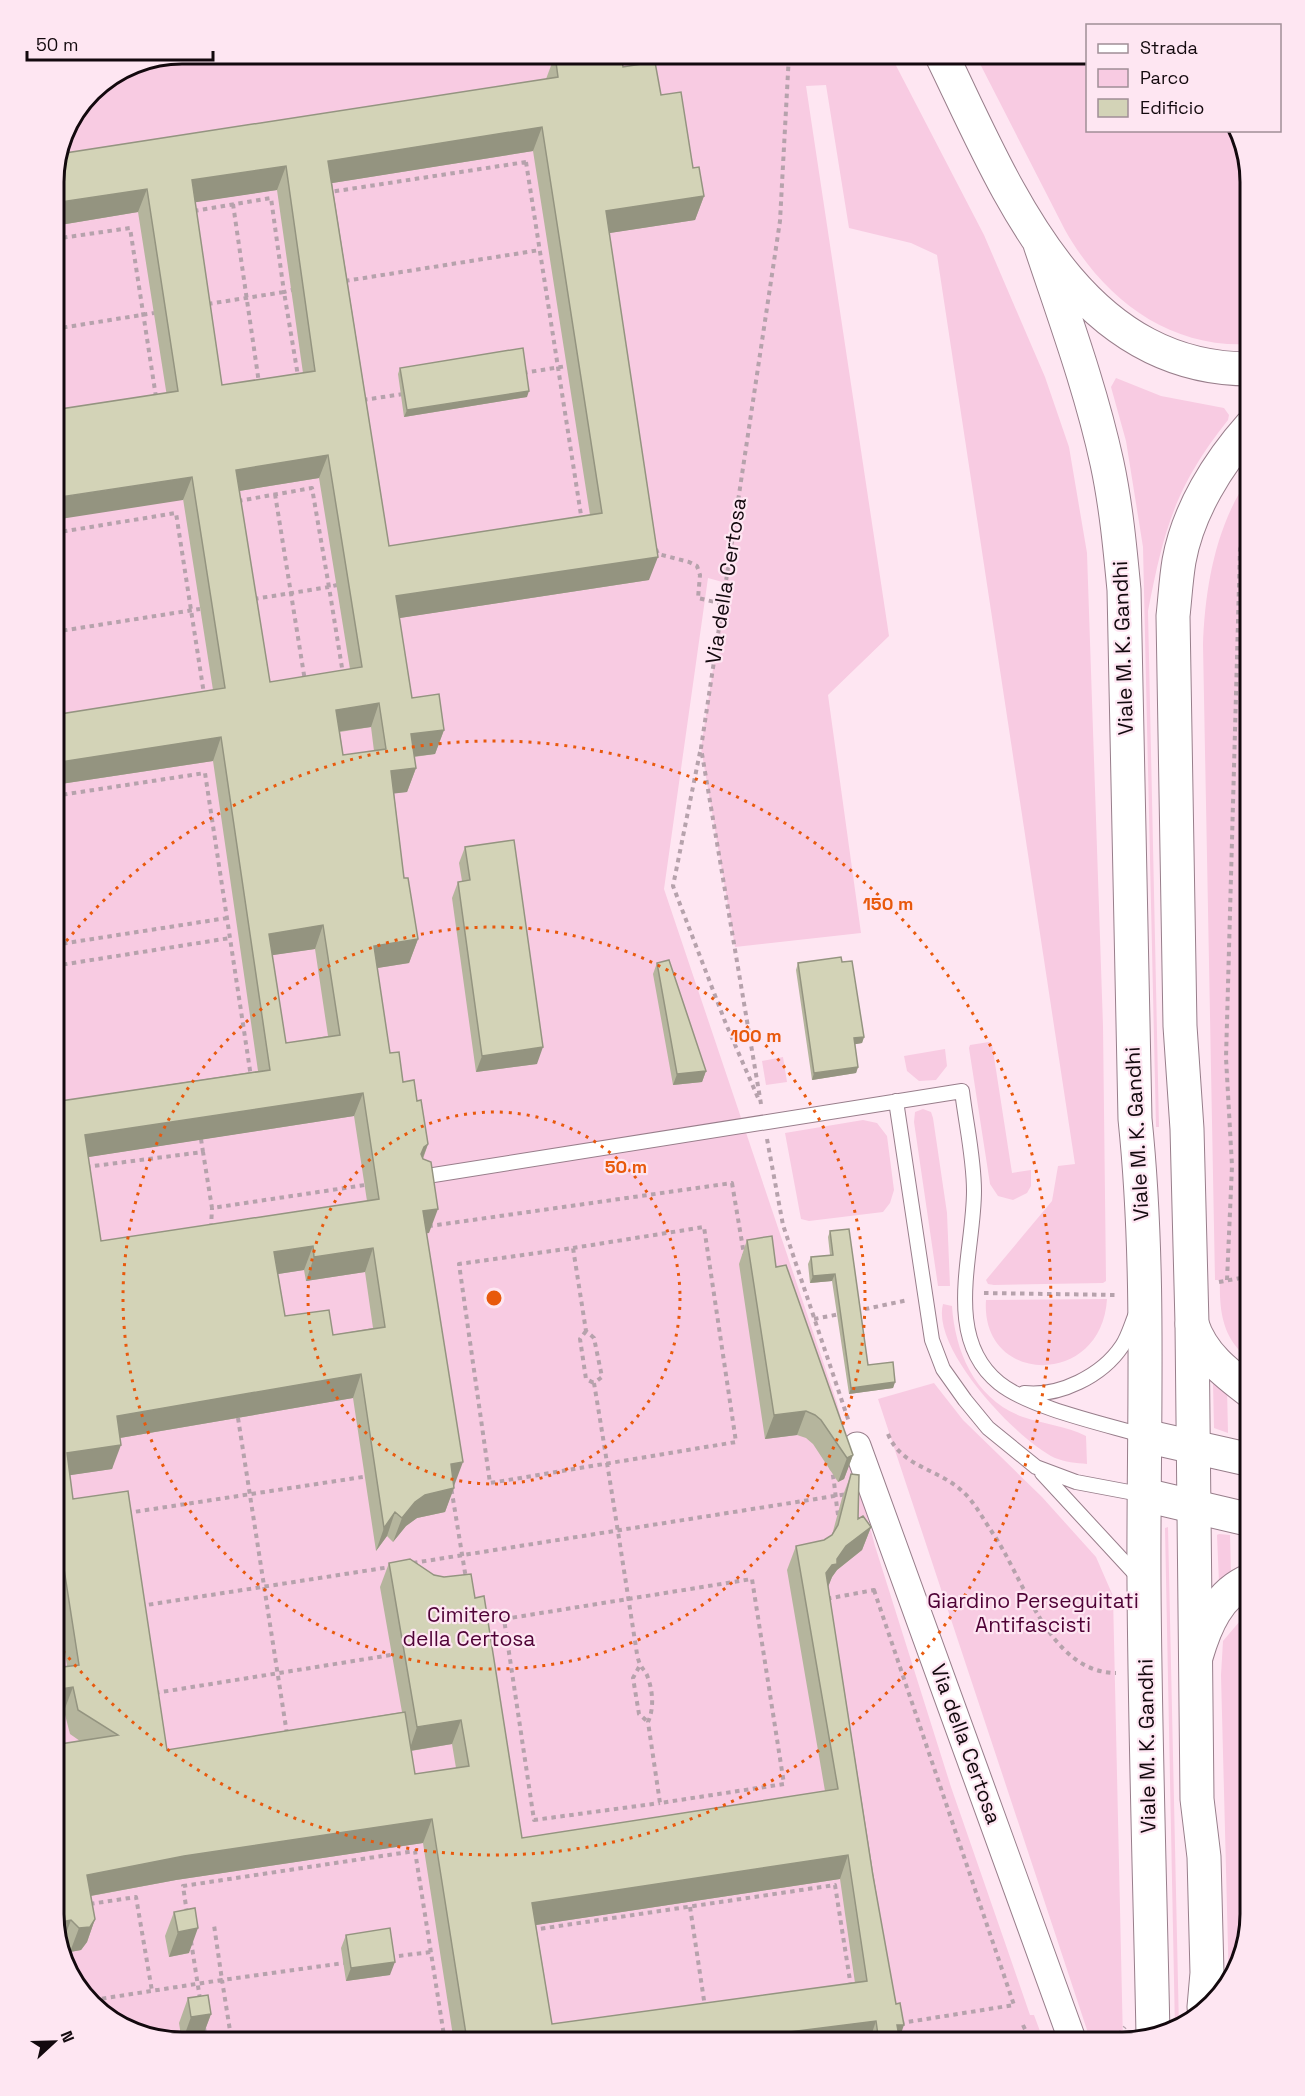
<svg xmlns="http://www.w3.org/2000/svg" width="1305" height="2096" font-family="'Space Grotesk',sans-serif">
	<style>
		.green { fill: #f8cbe2 }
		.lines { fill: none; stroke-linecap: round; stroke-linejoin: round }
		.lane-casing { stroke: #987e8b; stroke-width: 16 }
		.street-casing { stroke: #987e8b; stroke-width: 29 }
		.secondary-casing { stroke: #987e8b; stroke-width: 35 }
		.primary-casing { stroke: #987e8b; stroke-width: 35 }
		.path { stroke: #b6a2ac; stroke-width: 4; stroke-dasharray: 4.5 4.5; stroke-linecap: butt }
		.lane { stroke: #fff; stroke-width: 14 }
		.street { stroke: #fff; stroke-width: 27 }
		.secondary { stroke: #fff; stroke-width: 33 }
		.primary { stroke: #fff; stroke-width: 33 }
		.wall { fill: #b5b59d; fill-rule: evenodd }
		.shaded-wall { fill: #949480 }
		.building { fill: #d3d3b7; stroke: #949480; stroke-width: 1.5; fill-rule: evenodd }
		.ring { fill: none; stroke: #e8590c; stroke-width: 3; stroke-dasharray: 3 6 }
		.labels { text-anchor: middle; stroke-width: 4.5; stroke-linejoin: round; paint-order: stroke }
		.street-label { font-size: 21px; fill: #13090e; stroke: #fee6f2 }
		.park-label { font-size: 21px; fill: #4f0236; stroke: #fee6f2 }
		.rim { fill: none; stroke: #13090e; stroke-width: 3 }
		.centre { fill: #e8590c; stroke: #fee6f2; stroke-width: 3 }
		.ring-label { font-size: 18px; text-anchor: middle; font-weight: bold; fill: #e8590c; stroke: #fee6f2; stroke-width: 4.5; stroke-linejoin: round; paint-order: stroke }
	</style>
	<rect width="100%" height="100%" fill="#fee6f2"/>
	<path class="green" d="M182,54H890L984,235L1045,377L1069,447L1087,553L1103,1026L1106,1281L1103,1283L994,1285L988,1284L986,1280L1052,1201L1058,1166L1075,1164L937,255L911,243L849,228L826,85L806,86L889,636L828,695L861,933L735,947L701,748L726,583L708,578L664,889L837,1403L875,1546L951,1787L1030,2015H1034L1044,2042H174L111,2021L67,1971L54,1914V174L64,133L92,91L133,64Z
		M975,54H1087L1088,130L1239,131L1251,182V344C1169,349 1104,299 1065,230Z
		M1116,378L1161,396L1224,408L1229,415L1228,420C1175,487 1164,529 1148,611L1159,1127H1156L1143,547L1126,441L1111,387Z
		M1251,475V1360C1223,1341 1219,1312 1220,1280H1215L1203,645C1205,587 1216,523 1251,475Z
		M989,1042L992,1044L1012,1173L1031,1170V1186L1027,1193L1013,1200L998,1196L990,1184L969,1048L970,1045Z
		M945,1049L947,1066L936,1080L919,1081L907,1071L904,1056Z
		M783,1057L787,1082L766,1085L762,1061Z
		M923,1109L931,1112L933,1118L947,1213L950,1286H938L914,1122L915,1112Z
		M863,1120L877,1123L887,1136L894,1190L890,1203L883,1212L809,1221L801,1219L785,1133Z
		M1107,1299C1102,1388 980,1386 986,1300Z
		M943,1304L952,1306C955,1353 976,1400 1023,1417C1044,1424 1066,1426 1086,1436L1087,1464C1076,1463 1065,1462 1055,1458C1017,1440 931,1349 943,1304Z
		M1213,1382L1227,1388L1228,1433L1214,1428Z
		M934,1383L963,1420L1042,1497L1096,1557L1113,1596L1123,2042H1091L878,1399Z
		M1168,1527L1179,2029L1175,2030L1165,1528Z
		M1219,1534L1230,1535L1231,1574L1219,1583L1217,1535Z
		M1251,1608V1914L1229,1986L1221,1675L1223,1641Z"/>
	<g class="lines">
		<defs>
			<path id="lane" d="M896,1101L932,1340L943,1369L965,1400L988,1428L1036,1467L1076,1482L1145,1495
				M421,1177L962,1091C966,1124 974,1158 974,1191C974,1253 942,1337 999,1383C1030,1408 1105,1424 1145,1436
				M1024,1393C1059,1397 1102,1376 1122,1346C1128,1337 1131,1326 1135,1316
				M1042,1473L1139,1578"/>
			<path id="street" d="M857,1446L1073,2042"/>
			<path id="secondary" d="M1192,1324C1202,1355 1226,1373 1251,1392
				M1145,1436L1251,1460
				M1145,1495L1251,1520
				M1196,1657C1205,1626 1218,1593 1251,1580"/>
			<path id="primary" d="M941,54C1006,187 1074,370 1251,369
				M1040,244C1064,316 1091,389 1107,463C1116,505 1120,548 1124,590L1135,1119C1151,1273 1143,1429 1144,1584C1145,1734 1150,1885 1153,2035
				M1204,2007L1207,1973L1204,1857L1197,1799L1192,1324L1187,1129L1180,1026L1173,616C1175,598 1176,579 1179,561C1188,511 1218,463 1251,426"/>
		</defs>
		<use href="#lane" class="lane-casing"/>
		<use href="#street" class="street-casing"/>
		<use href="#secondary" class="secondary-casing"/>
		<use href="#primary" class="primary-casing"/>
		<path class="path" d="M812,63L853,54
			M526,162L583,528L387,559L330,192Z
			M233,204L259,383
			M194,211L271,198L284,292L292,290
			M54,239L130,228L156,397
			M345,281L540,250
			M208,304L284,292L298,376
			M54,329L154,313
			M523,373L567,366
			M363,400L403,394
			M275,494L305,681
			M238,501L312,488L329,587L337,585
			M54,533L176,513L204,694
			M656,549L658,554L689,562L697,566L700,575L698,598L723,604
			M254,599L329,587L343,674
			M54,632L200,609
			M700,752L673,886L726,1024L759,1100
			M54,796L205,773L251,1077
			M54,945L227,918
			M54,966L230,938
			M761,1104L701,748L780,221L789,54
			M201,1139L203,1152
			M767,1139L783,1225L849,1422
			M86,1167L203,1152L212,1208L365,1185
			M732,1183L772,1421L776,1426C831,1421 832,1465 837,1508C839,1523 844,1538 837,1553C828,1575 806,1575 801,1585L838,1818L513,1867L409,1229Z
			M211,1228L212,1208
			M573,1248L704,1227L736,1442L490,1483L459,1264L573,1248L586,1331L594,1338L602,1377L594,1383C609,1473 623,1564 637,1654C640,1670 645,1668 648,1678C653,1692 654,1709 648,1722L660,1803L784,1784L752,1579L504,1619L534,1820L660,1803
			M1227,1280L1232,1166L1226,1058L1240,549L1251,521
			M1219,1282L1251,1276
			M984,1293L1117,1295
			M856,1311L908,1300
			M814,1319L840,1314
			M586,1331L580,1339L586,1379L594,1383
			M238,1418L287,1734
			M888,1434C901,1467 939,1469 962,1491C974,1501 983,1519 992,1532C1023,1576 1049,1673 1116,1673
			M127,1513L369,1476
			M413,1563L847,1494
			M874,1590L1014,2005L895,2024L826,1599Z
			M140,1606L390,1567
			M54,1618L59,1617
			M639,1667L633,1678L639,1714L648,1722
			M155,1693L397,1654
			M90,1904L136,1897L152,1991
			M690,1907L705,2007
			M187,1913L183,1886L415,1851L445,2042
			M532,1930L835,1885L851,1987
			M191,1941L200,1999
			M390,1957L431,1952
			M93,2000L222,1980L214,1925
			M1023,2025L1031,2042
			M204,2027L206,2042
			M231,2037L222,1980L344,1963
			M1113,2042L1125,2027"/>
		<use href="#lane" class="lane"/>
		<use href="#street" class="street"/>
		<use href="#secondary" class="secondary"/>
		<use href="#primary" class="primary"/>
	</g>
	<path class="wall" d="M555,55L623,67L661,95L693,168L704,196L695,220L609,233L649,580L399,618L412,698L444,730L435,754L414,757L416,768L407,792L394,793L404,878L418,939L409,963L377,968L390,1053L403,1082L417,1101L428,1144L423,1159L429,1233H426L454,1486L445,1512L417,1518L406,1526L393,1542L387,1536L376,1551L353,1398L120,1438L112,1469L70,1475L73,1499L167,1750L402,1712L380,1587L389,1563L434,1575L475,1598L522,1838L825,1791L787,1570L796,1546L824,1540L832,1535L842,1498L851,1474L858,1519L871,1527L862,1550L837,1570L832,1577L828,1587L900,2042H411L453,2036L423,1843L176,1880L91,1896L95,1919L87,1942L81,1950L70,1952L62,1944L80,1741L70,1734L64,1711L54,1713V1668L67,1666L54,1585V1102L258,1071L213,761L54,785V715L213,690L138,212L54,226V174L546,79ZM533,151L590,515L389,546L332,183ZM277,190L303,373L222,385L195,202ZM319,478L350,669L270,682L239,491ZM371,727L374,751L343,755L340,732ZM315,949L328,1036L286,1043L272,955ZM354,1116L367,1201L101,1241L88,1157ZM304,1270L306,1281L365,1272L373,1328L333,1335L285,1316L278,1274ZM452,1744L456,1768L415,1774L411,1751ZM840,1879L855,1983L552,2024L536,1925Z
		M400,368L527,397L404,417L398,374Z
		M465,847L537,1064L476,1072L452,898L458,882L462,881L459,863Z
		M842,962L864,1037L862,1043L855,1044L858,1067L856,1073L812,1080L796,970L798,963Z
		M657,963L706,1071L702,1082L673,1085L653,974Z
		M830,1231L868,1365L895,1382L893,1388L849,1394L832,1281L810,1283L808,1264L811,1257L830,1255L828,1237Z
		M747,1240L776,1267L853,1455L844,1479L838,1482L813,1444L806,1438L797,1435L765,1439L739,1264Z
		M174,1912L189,1953L169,1957L165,1936Z
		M346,1935L390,1975L346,1981L341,1948Z
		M188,1998L211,2014L202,2038L182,2042L179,2023Z"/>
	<path class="shaded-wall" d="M542,127L533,151L320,185L328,161Z
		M286,166L277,190L184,204L192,180Z
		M147,189L138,212L54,226V203Z
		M704,196L695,220L597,235L606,211Z
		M529,391L527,397L404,417L407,410Z
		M328,455L319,478L227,493L236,470Z
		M192,477L183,500L54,520V498Z
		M658,557L649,580L387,620L396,596Z
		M379,703L371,727L327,733L336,710Z
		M444,730L435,754L402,758L411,734Z
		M221,737L213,761L54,785V763Z
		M416,768L407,792L382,795L391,771Z
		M323,925L315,949L260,957L269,934Z
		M418,939L409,963L365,970L374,946Z
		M864,1037L862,1043L851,1045L854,1038Z
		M543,1047L537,1064L476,1072L482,1056Z
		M858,1067L856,1073L812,1080L814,1073Z
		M706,1071L702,1082L673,1085L677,1074Z
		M363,1093L354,1116L76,1159L85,1135Z
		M428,1144L419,1168L415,1170L424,1147Z
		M438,1209L429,1233L414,1235L423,1211Z
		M313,1246L304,1270L265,1276L274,1252Z
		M373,1248L365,1272L306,1281L314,1257Z
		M835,1274L832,1281L810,1283L813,1276Z
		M361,1374L353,1398L108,1440L117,1416Z
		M895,1382L893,1388L849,1394L851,1388Z
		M806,1411L797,1435L765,1439L774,1415Z
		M121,1445L112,1469L58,1477L67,1453Z
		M853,1455L844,1479L838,1482L847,1458Z
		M463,1462L454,1486L443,1488L451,1464Z
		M454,1488L445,1512L417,1518L406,1526L393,1542L402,1518L415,1502L425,1495Z
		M395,1512L387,1536L376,1551L384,1528Z
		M871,1527L862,1550L837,1570L832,1577L828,1587L823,1588L826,1573L846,1546Z
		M73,1687L64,1711L54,1713V1690Z
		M461,1720L452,1744L409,1751L417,1727Z
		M432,1819L423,1843L176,1880L79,1898L87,1875L184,1856Z
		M848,1855L840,1879L523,1927L532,1903Z
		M95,1919L87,1942L81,1950L70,1952L79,1928Z
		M71,1920L62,1944H61L56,1923Z
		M198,1928L189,1953L169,1957L178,1932Z
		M395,1962L390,1975L346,1981L351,1968Z
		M211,2014L202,2038L182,2042L191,2017Z
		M876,2021L869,2042H710Z
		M897,2025H904L898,2042Z"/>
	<path class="building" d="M559,54H621L623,67L655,62L661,95L681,92L693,168L699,167L704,196L606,211L658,557L396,596L412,698L439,694L444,730L411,734L416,768L391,771L404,878H408L418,939L374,946L390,1053L399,1052L403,1082L414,1080L417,1101L421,1100L428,1144L424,1147L421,1154L423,1159L431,1162L438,1209L423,1211L463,1462L451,1464L454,1488L425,1495L415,1502L402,1518L395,1512L384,1528L361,1374L117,1416L121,1445L67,1453L73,1499L128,1491L167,1750L405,1712L415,1774L469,1766L461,1720L417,1727L389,1563L410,1559L434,1575L444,1577L471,1574L475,1598L484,1596L522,1838L838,1789L796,1546L824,1540L832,1535L838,1525L851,1474L859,1475L858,1519L863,1516L871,1527L846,1546L837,1559V1564L832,1565L826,1573L873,1876L896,2004L900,2003L904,2025H897L900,2042H879L876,2021L710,2042H411L466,2034L432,1819L184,1856L87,1875L95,1919L90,1927L79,1928L71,1920L56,1923L54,1914V1745L118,1735L78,1710L73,1687L54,1690V1668L79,1665L57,1524H54V1102L270,1070L221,737L54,763V715L225,688L192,477L54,498V410L178,391L147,189L54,203V174L59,154L558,77L555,55ZM542,127L602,513L389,546L328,161ZM286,166L315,371L222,385L192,180ZM328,455L362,667L270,682L236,470ZM379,703L386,749L343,755L336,710ZM323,925L340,1035L286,1043L269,934ZM363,1093L379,1199L101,1241L85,1135ZM313,1246L314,1257L373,1248L385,1327L333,1335L329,1310L285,1316L274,1252ZM848,1855L867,1981L552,2024L532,1903Z
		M523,348L529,391L407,410L400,368Z
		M514,840L543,1047L482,1056L458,882L470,880L465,847Z
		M841,957L842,962L852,961L864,1037L854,1038L858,1067L814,1073L798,963Z
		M669,960L706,1071L677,1074L657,963Z
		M849,1229L868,1365L893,1362L895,1382L851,1388L835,1274L813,1276L811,1257L833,1255L830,1231Z
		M772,1236L776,1267L786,1265L853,1455L847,1458L821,1420L815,1415L806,1411L774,1415L747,1240Z
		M195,1908L198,1928L178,1932L174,1912Z
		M390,1928L395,1962L351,1968L346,1935Z
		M208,1995L211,2014L191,2017L188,1998Z"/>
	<g class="ring">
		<circle cx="494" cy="1298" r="186"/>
		<circle cx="494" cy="1298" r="371"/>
		<path d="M55 955A557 557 0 1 1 55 1641"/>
	</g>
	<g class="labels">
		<g class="street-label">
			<text transform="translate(726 581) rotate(-81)" y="7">Via della Certosa</text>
			<text transform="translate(1123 648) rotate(-92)" y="7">Viale M. K. Gandhi</text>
			<text transform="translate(1137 1134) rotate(-93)" y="7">Viale M. K. Gandhi</text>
			<text transform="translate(966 1744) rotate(70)" y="7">Via della Certosa</text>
			<text transform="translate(1147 1746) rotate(-91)" y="7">Viale M. K. Gandhi</text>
		</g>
		<g class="park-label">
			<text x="1033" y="1608">Giardino Perseguitati<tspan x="1033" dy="24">Antifascisti</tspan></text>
			<text x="469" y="1622">Cimitero<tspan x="469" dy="24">della Certosa</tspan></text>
		</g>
	</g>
	<path d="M0 0H1305V2096H0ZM182 64H1122A118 118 0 0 1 1240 182V1914A118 118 0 0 1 1122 2032H182A118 118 0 0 1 64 1914V182A118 118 0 0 1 182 64Z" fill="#fee6f2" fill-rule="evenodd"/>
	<path class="rim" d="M182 64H1122A118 118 0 0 1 1240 182V1914A118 118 0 0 1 1122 2032H182A118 118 0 0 1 64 1914V182A118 118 0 0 1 182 64Z"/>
	<circle cx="494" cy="1298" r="9" class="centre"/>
	<g class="ring-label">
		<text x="888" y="910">150 m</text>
		<text x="756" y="1042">100 m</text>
		<text x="626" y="1173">50 m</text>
	</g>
	<rect x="1086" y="24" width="195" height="108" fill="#fee6f2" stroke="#a08e97" stroke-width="1.5"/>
	<rect x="1098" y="44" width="30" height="9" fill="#ffffff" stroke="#a08e97" stroke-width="1.5"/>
	<text x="1140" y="54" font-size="18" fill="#13090e">Strada</text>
	<rect x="1098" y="69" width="30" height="18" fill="#f8cbe2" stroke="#a08e97" stroke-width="1.5"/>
	<text x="1140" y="84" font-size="18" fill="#13090e">Parco</text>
	<rect x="1098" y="99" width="30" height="18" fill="#d3d3b7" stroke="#a08e97" stroke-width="1.5"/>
	<text x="1140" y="114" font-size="18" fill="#13090e">Edificio</text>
	<g transform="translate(54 2042) rotate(68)" stroke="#fee6f2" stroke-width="4.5" paint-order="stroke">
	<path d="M0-4.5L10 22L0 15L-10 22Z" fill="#13090e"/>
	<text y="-9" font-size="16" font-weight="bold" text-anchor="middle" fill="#13090e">N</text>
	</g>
	<path d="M27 51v9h186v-9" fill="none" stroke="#13090e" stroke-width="3"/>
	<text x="36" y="51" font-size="18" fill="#13090e" stroke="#fee6f2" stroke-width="4.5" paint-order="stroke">50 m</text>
</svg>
